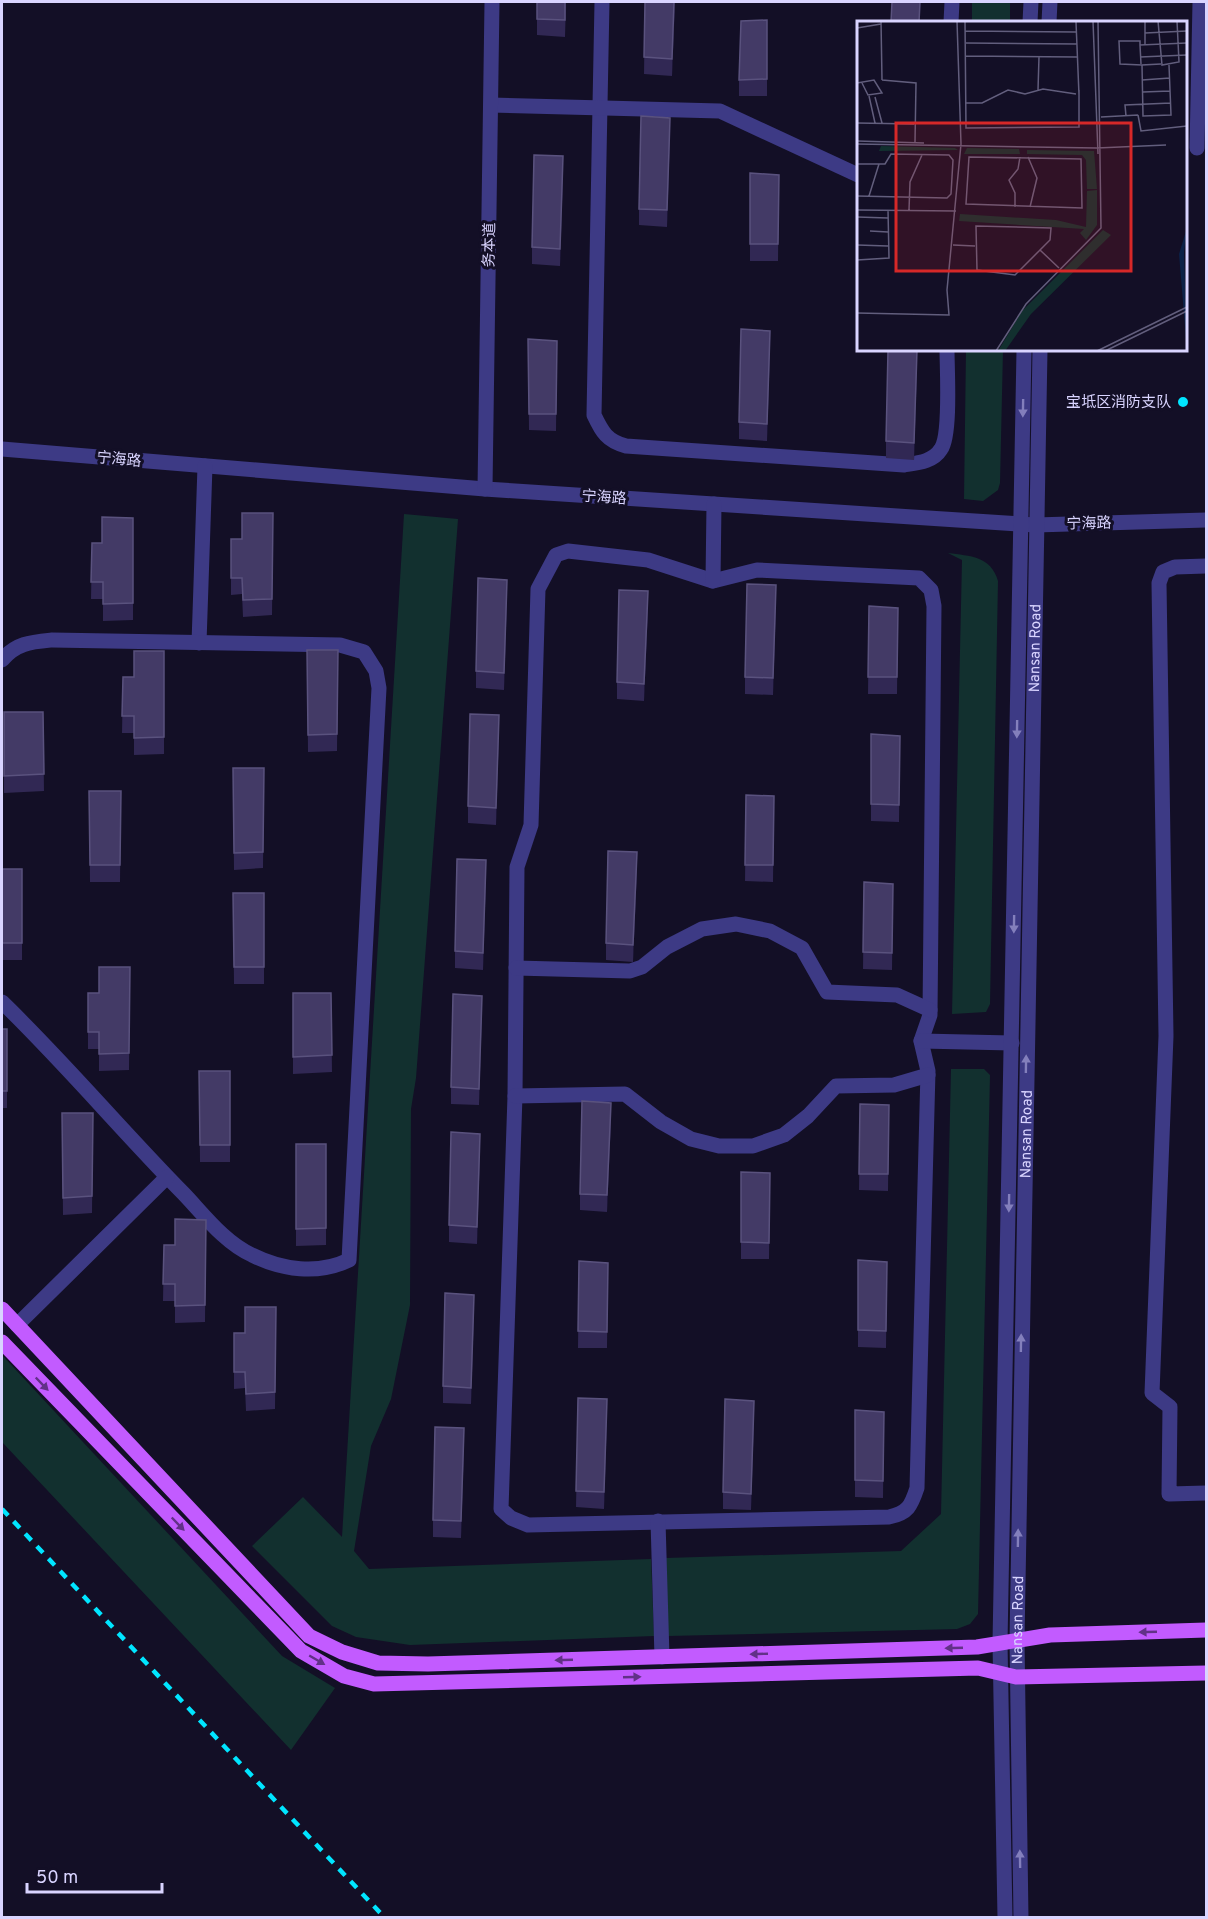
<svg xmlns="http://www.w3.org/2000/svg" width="1208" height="1919" font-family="Overpass,'Noto Sans SC',sans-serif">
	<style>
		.green { fill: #12302f }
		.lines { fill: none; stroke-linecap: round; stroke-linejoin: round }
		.minor { stroke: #3d3a85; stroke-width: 15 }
		.major { stroke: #c25bff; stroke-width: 15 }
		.rail { stroke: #00e5ff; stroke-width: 4.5; stroke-dasharray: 9 8; stroke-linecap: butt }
		.wall { fill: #312854 }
		.shaded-wall { fill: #1d163a }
		.building { fill: #433a66; stroke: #5a527e; stroke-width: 1.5 }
		.oneway { fill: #837fbc }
		.oneway2 { fill: #623188 }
		.poi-dot { fill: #00e5ff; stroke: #130f26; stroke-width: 2 }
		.labels { text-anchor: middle; stroke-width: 6; stroke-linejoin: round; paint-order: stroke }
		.street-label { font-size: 15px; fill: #d9d4ff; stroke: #130f26 }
		.poi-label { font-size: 15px; fill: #d9d4ff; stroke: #130f26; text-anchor: end }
		.inset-road { fill: none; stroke: #625e7d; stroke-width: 1.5 }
		.view { fill: #d62828; fill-opacity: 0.15; stroke: #d62828; stroke-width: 3 }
		.inset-edge { fill: none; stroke: #d9d4ff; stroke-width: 3 }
	</style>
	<rect width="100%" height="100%" fill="#130f26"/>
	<path class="green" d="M972,2H1010V22H972Z
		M966,350H1003L1000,483L998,490L983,501L964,499Z
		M404,514L458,519L416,1078L411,1109L410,1305L391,1399L371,1446L354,1551L369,1569L651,1559L654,1636L410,1645L356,1637L332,1626L252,1546L303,1497L342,1537Z
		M948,553C970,556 991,556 998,581L990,1004L986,1012L952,1014L962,560Z
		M951,1069H984L990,1075L978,1614L970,1624L957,1629L668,1636L666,1558L901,1551L941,1514Z
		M2,1355L282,1656L335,1688L291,1750L2,1442Z"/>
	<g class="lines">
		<g class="minor">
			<path d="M602,2L594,415C602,432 607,441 626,446L904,465C917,463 933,462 941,449C951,435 947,369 947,350"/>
			<path d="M951,22L952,2"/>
			<path d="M1030,22L1031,2"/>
			<path d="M1049,22L1050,2"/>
			<path d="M491,105L720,111L858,175"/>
			<path d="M1197,148L1200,2"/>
			<path d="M2,449L485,489L1035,525L1206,520"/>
			<path d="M485,489L492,2"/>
			<path d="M568,551L648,560L713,581L757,570L919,578L931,590L934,606L930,1015L921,1041L928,1071L917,1488C911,1506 908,1513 889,1517L528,1525L511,1518L501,1509L515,1096L517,867L531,825L538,589L556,555Z"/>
			<path d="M1206,566L1175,567L1163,572L1159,583L1166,1036L1152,1393L1170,1407L1169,1494L1206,1493"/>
			<path d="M713,581L714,504"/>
			<path d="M199,643L205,466"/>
			<path d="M2,660C16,643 31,642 52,640L340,645L364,652L376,671L379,688L349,1260C318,1275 282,1270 252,1255C225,1243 204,1215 184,1194C122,1131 65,1063 2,1002"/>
			<path d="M516,968L630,971L642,967L667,947L702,929L736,924L770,931L802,948L827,992L897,995L930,1010"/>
			<path d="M921,1041L1012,1043"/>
			<path d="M515,1096L625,1094L661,1122L691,1139L719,1146H753L784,1135L808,1116L836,1086L894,1085L928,1075"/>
			<path d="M17,1325L167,1177"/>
			<path d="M658,1521L662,1657"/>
			<path d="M1005,1918L1000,1643L1024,350"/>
			<path id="s1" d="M1021,1918L1017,1640L1040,350"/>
		</g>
		<path class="major" d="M2,1309L309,1636L342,1652L378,1663L428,1664L977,1647L1050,1635L1206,1630
			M2,1342L301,1651L344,1676L374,1684L978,1668L1016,1677L1206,1673"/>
		<path class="rail" d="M2,1509L385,1918"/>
	</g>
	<path class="wall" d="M537,2H566L565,37L537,35Z
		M645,2H675L672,76L644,74Z
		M767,20V96H739V80Z
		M670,134L667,227L639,225V209Z
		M563,173L560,266L532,264V247Z
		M750,173L779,175L778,261H750Z
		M528,339L557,341L556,431L529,430Z
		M770,348L767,441L739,439V422Z
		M917,367L914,460L886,458V441Z
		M273,513L272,615L243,617L242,594L231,595V539H242Z
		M133,518V620L103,621V599H91L92,543H102Z
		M507,597L504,690L476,688V671Z
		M776,602L773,695L745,694V677Z
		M869,606L898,608L897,694H868Z
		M648,608L644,701L617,699V682Z
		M307,650H338L337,751L308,752Z
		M164,651V754L134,755V733H122L123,677H134Z
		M4,712H43L44,791L4,793Z
		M499,732L496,825L468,823V806Z
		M871,734L900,736L899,822L871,821Z
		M233,768H264L263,868L234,870Z
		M89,791H121L120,882H90Z
		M746,795L774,796L773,882L745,881Z
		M2,869H22V960H2Z
		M637,869L633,962L606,960V943Z
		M486,877L483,970L455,968V951Z
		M864,882L893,884L892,970L863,969Z
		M233,893H264V984H234Z
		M130,967L129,1070L99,1071V1049H88V993H99Z
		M293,993H331L332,1072L293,1074Z
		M482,1012L479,1105L451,1104V1087Z
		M2,1029H7V1108H2Z
		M199,1071H230V1162H200Z
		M860,1104L889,1105L888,1191L859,1190Z
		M62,1113H93L92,1213L63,1215Z
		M611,1119L607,1212L580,1210V1194Z
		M296,1144H326V1245L296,1246Z
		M480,1151L477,1244L449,1242V1225Z
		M741,1172L770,1173L769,1259H741Z
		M206,1220L205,1322L175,1323V1301H163L164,1245H175Z
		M858,1260L887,1262L886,1348L858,1347Z
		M579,1261L608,1263L607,1348H578Z
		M276,1307L275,1409L246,1411L245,1388L234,1389V1333H245Z
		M474,1311L471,1404L443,1403V1386Z
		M578,1398L607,1416L604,1509L576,1507Z
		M855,1410L884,1412L883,1498L855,1497Z
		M754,1418L751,1510L723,1509V1492Z
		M464,1445L461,1538L433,1537V1520Z"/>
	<path class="shaded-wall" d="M674,2H675L672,76V59Z
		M670,118V134L667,227V210Z
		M563,156V173L560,266V249Z
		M770,331V348L767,441V424Z
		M917,350V367L914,460V443Z
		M507,580V597L504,690V673Z
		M776,585V602L773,695V678Z
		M648,591V608L644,701V684Z
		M499,715V732L496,825V808Z
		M637,852V869L633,962V945Z
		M486,860V877L483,970V953Z
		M482,996V1012L479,1105V1089Z
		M611,1103V1119L607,1212V1195Z
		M480,1134V1151L477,1244V1227Z
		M474,1295V1311L471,1404V1388Z
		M607,1399V1416L604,1509V1492Z
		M754,1401V1418L751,1510V1494Z
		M464,1428V1445L461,1538V1521Z"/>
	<path class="building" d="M537,2H565V20L537,19Z
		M645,2H674L672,59L644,57Z
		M892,2H920L919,22H891Z
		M767,20V79L739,80L741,21Z
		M641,116L670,118L667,210L639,209Z
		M534,155L563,156L560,249L532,247Z
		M750,173L779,175L778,244H750Z
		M741,329L770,331L767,424L739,422Z
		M528,339L557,341L556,414H529Z
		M888,350H917L914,443L886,441Z
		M242,513H273L272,599L243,600L242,578H231V539H242Z
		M102,517L133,518V603L103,604V582H91L92,543H102Z
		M478,578L507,580L504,673L476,671Z
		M747,584L776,585L773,678L745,677Z
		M619,590L648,591L644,684L617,682Z
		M869,606L898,608L897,677H868Z
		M307,650H338L337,734L308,735Z
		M134,651H164V737L134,738V716H122L123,677H134Z
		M4,712H43L44,774L4,776Z
		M470,714L499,715L496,808L468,806Z
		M871,734L900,736L899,805L871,804Z
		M233,768H264L263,852L234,853Z
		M89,791H121L120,865H90Z
		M746,795L774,796L773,865H745Z
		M608,851L637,852L633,945L606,943Z
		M457,859L486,860L483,953L455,951Z
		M2,869H22V943H2Z
		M864,882L893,884L892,953L863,952Z
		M233,893H264V967H234Z
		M99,967H130L129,1053L99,1054V1032H88V993H99Z
		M293,993H331L332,1055L293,1057Z
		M453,994L482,996L479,1089L451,1087Z
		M2,1029H7V1091H2Z
		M199,1071H230V1145H200Z
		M582,1101L611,1103L607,1195L580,1194Z
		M860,1104L889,1105L888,1174H859Z
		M62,1113H93L92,1196L63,1198Z
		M451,1132L480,1134L477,1227L449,1225Z
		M296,1144H326V1228L296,1229Z
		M741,1172L770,1173L769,1243L741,1242Z
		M175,1219L206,1220L205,1305L175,1306V1284H163L164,1245H175Z
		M858,1260L887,1262L886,1331L858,1330Z
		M579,1261L608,1263L607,1332L578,1331Z
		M445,1293L474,1295L471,1388L443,1386Z
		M245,1307H276L275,1392L246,1394L245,1372H234V1333H245Z
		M578,1398L607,1399L604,1492L576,1491Z
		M725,1399L754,1401L751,1494L723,1492Z
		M855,1410L884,1412L883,1481L855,1480Z
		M435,1427L464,1428L461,1521L433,1520Z"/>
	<defs><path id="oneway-solid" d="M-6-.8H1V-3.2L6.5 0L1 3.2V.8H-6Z" transform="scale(1.5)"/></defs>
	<g class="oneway">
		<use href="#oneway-solid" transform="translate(1023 408) rotate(91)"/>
		<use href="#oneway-solid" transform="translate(1017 729) rotate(91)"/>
		<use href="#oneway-solid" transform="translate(1014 924) rotate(91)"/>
		<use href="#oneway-solid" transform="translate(1026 1064) rotate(-89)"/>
		<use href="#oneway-solid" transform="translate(1009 1203) rotate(91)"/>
		<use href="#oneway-solid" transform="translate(1021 1343) rotate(-89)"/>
		<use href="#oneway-solid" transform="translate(1018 1538) rotate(-89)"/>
		<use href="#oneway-solid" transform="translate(1020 1859) rotate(-91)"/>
	</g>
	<g class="oneway2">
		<use href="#oneway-solid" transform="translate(42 1384) rotate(46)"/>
		<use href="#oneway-solid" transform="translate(178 1524) rotate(46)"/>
		<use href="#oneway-solid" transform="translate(1148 1632) rotate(178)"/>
		<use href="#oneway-solid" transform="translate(954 1648) rotate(178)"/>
		<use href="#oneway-solid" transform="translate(759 1654) rotate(178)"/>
		<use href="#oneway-solid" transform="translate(317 1660) rotate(30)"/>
		<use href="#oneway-solid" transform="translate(564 1660) rotate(178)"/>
		<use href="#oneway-solid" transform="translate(632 1677) rotate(-2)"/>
	</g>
	<circle class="poi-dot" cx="1183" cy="402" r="6"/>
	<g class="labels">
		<g class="street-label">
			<text transform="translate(489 245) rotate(-89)" y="5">务本道</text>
			<text transform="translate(119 459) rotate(5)" y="5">宁海路</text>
			<text transform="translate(604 497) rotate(4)" y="5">宁海路</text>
			<text transform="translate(1089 523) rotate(-1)" y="5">宁海路</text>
			<text dy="5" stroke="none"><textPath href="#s1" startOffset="1270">Nansan Road</textPath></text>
			<text dy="5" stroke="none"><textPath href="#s1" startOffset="784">Nansan Road</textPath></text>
			<text dy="5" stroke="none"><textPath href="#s1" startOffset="298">Nansan Road</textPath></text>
		</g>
		<g class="poi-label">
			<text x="1171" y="407">宝坻区消防支队</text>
		</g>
	</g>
	<g transform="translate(857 21)">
		<rect width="330" height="330" fill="#130f26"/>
		<path d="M24,125L98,127L101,129L22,130ZM110,127L162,128L163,133H107ZM170,129L237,130L240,168H230L229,139L225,134L170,133ZM240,169V204L229,219L223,212L227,208L102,200L103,193L199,199L229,206L230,170ZM246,209L254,214L174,293L148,330H141L165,290Z" fill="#12302f"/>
		<path d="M330,207L327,231L330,329L322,233Z" fill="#0c2248"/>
		<path class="inset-road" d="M24,0L25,59M108,0L109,107L222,106V74M236,0L241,133M301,0L305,44L322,41L320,0M219,1L222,74V69M0,7L24,3M108,10L219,11M288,12L330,10M109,22L220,23M283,24L284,43M288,24V0M109,35L220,36M283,36L330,34M304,43L285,44L286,95L314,94L312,44M285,44L263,43L262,20H283V24L330,22M25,59L59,62L58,121M285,59L313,57M0,62L17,59L25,72L11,74L5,62M181,69L182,36M286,71L313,70M12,75L18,102M18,76L25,102M108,82H125L151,69L168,73L186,68L219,73M281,94L284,110L330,105M269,95L268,84L314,82M244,96L281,94M0,102L57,103M0,120L67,122M0,123L240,127L309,124M112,136L224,138L225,187L109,183ZM171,136L180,157L173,186M0,143H28L34,133L92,134L96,139L94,173L90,177L0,175M12,175L22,143M158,186V172L152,159L161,148L163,136M0,189L99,190M52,189L53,161L65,134M0,196L31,197M13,210L31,211M0,224L31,225M96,224L118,225M183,229L158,254L120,249L119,205L194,207L193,219L183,229L202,247M0,239L32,237L31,189M0,292L92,294L90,269L104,123L100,0M139,330L169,283L244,207L241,0M240,330L330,286M248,330L330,290"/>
		<path class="view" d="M39,102H274V250H39Z"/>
		<rect width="330" height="330" class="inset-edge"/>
	</g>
	<rect width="1208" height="1919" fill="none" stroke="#d9d4ff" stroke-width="6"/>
	<path d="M27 1883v9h135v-9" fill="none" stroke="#d9d4ff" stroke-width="3"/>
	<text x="36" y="1883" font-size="18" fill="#d9d4ff" stroke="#130f26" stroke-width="4.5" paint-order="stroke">50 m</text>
</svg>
